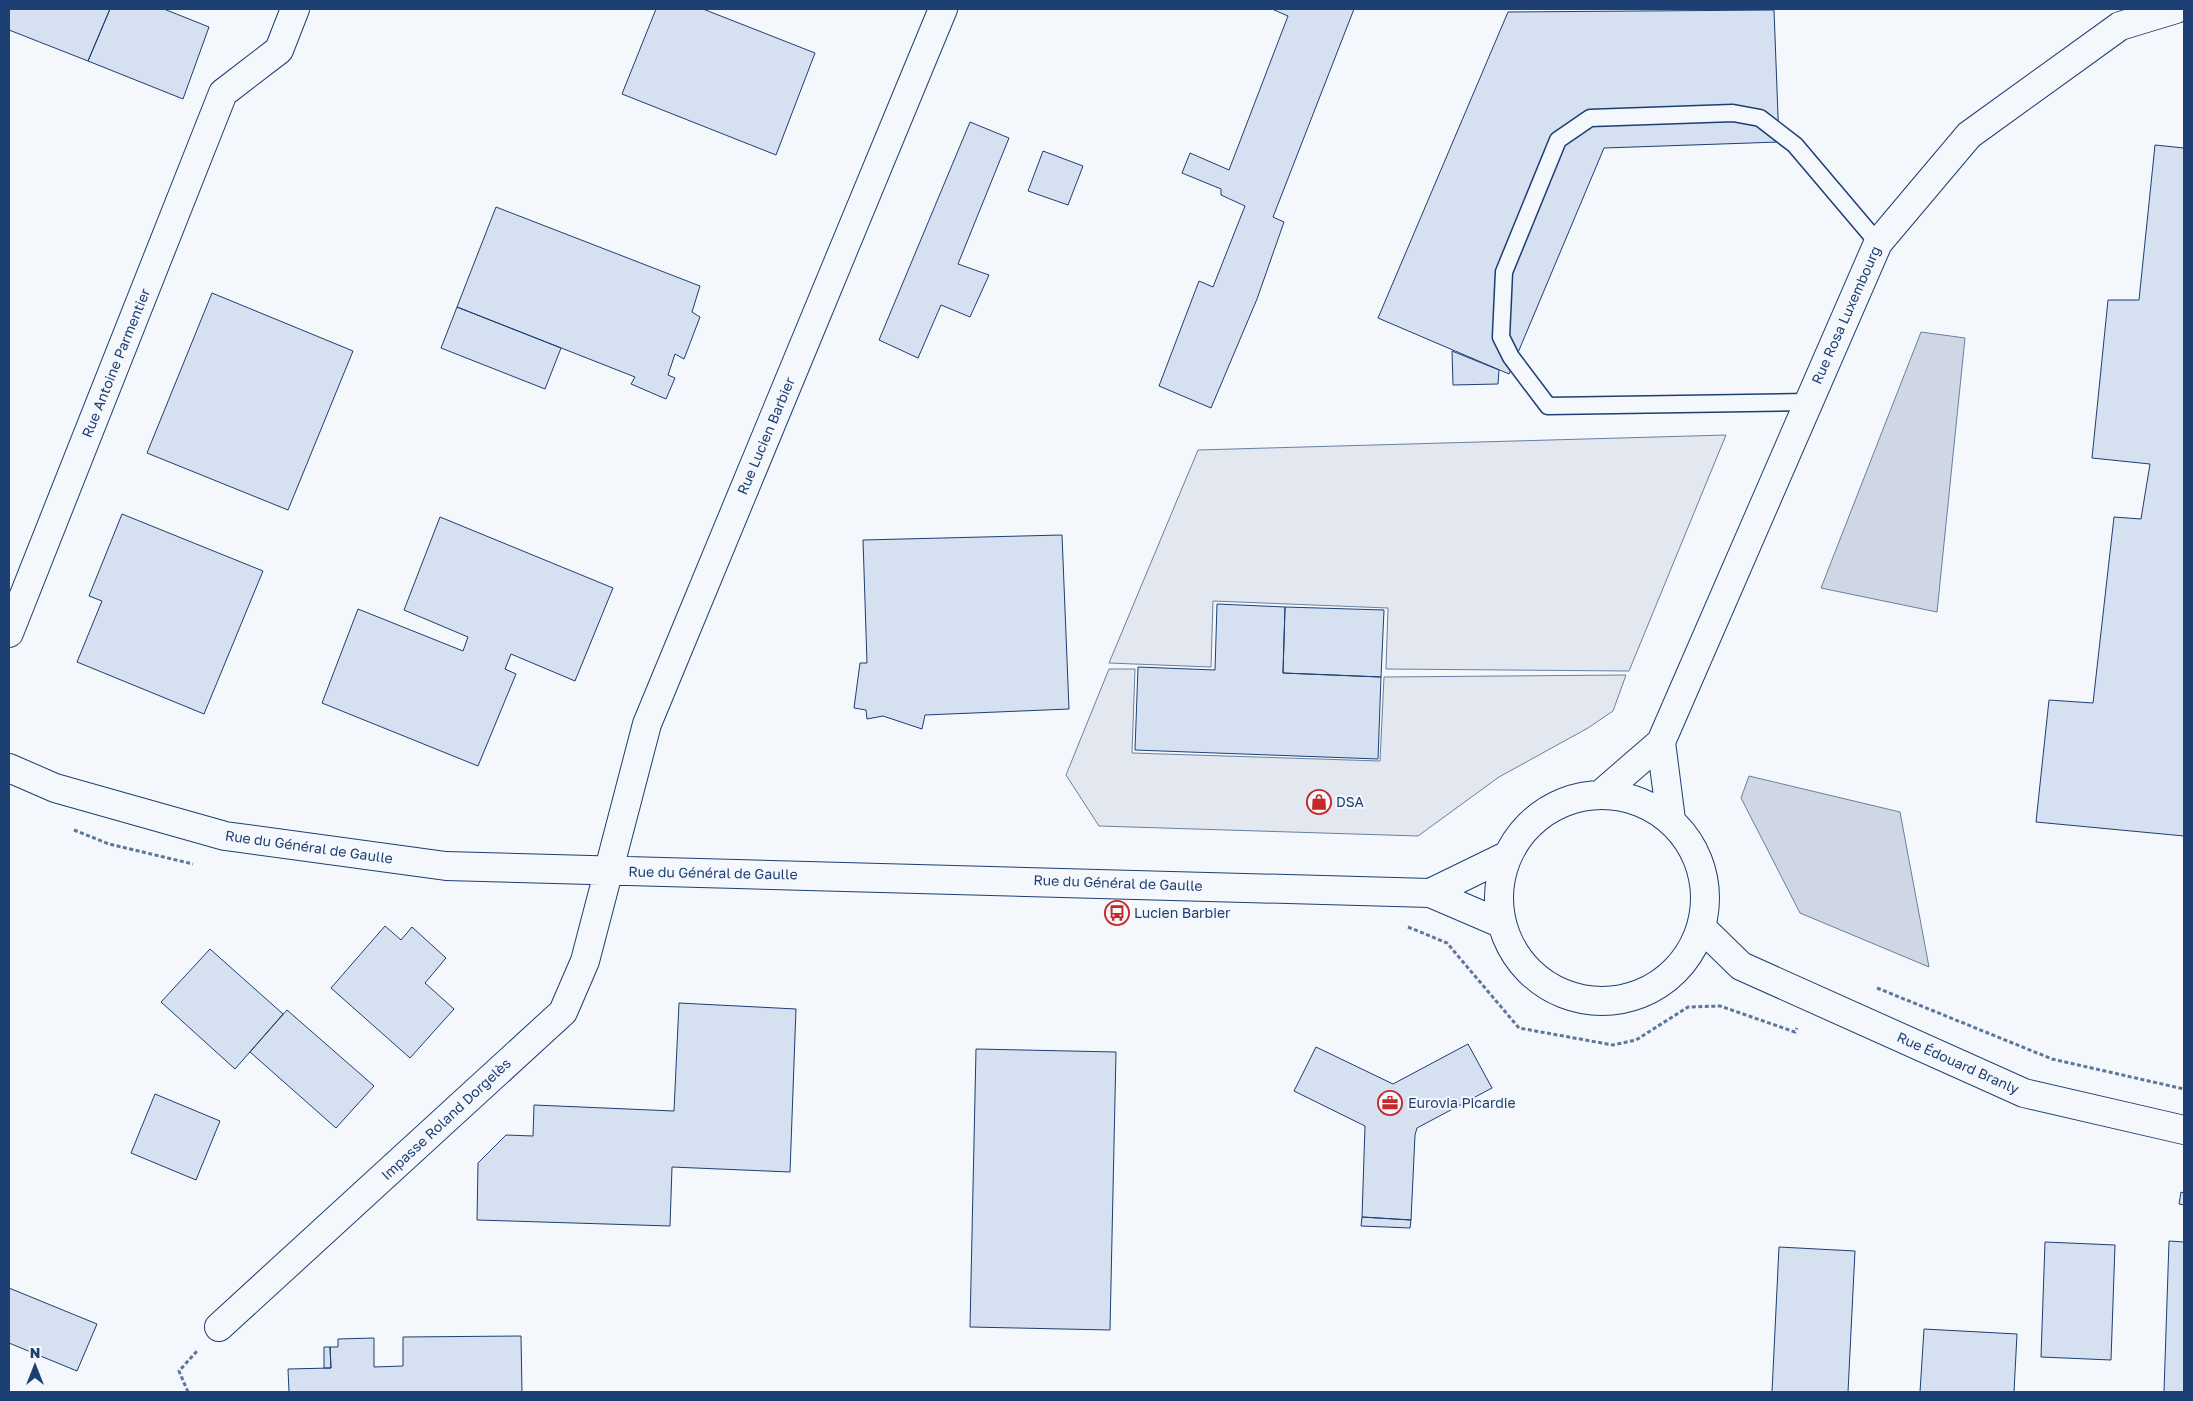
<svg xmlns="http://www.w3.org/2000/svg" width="2193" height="1401" font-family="'Golos Text',sans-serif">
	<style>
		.parking { fill: #e3e8f0; stroke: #687fa3 }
		.water { fill: #cfd7e4; stroke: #687fa3 }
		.building { fill: #d5e0f0; stroke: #1d3f73 }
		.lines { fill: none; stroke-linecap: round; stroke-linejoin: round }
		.lane-casing { stroke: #1d3f73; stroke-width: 19 }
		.street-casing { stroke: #1d3f73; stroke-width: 30 }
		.path { stroke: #5e769c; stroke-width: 3; stroke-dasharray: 4 2.5; stroke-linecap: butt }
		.lane { stroke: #f4f7fb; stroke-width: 16 }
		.street { stroke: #f4f7fb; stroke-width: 28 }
		.labels { text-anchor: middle; stroke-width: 4; stroke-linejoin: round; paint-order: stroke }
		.street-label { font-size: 14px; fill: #1d3f73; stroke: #f4f7fb }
		.poi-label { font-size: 14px; fill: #1d3f73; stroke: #f4f7fb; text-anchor: start }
	</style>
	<rect width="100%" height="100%" fill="#f4f7fb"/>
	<path class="parking" d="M1726,435L1629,671L1386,669L1388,608L1213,601L1211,667L1109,663L1198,450Z
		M1109,669H1135L1132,753L1380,761L1384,677L1626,675L1613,711L1588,728L1499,777L1418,836L1099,826L1066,775Z"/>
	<path class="water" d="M1921,332L1965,338L1937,612L1821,588Z
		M1749,776L1900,812L1929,967L1800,913L1741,798Z"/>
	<path class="building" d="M9,9H110L88,61L9,30Z
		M110,9H164L209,27L183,99L88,61Z
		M656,9H703L815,53L776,155L622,94Z
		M1272,9H1354L1273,217L1284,222L1257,299L1211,408L1159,386L1199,281L1213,287L1245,206L1221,195V189L1182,173L1190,153L1229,170L1288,16Z
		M1774,10L1779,142L1604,148L1509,374L1378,318L1508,12Z
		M970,122L1009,138L958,264L989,275L970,317L941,305L918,358L879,340Z
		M2155,145L2184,148V836L2036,822L2049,700L2093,703L2114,517L2141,519L2150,464L2092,458L2108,300H2139Z
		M1043,151L1083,166L1068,205L1028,191Z
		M496,207L700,286L692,312L700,317L684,359L675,354L668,375L675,378L666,399L631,384L635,377L457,307Z
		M212,293L353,351L288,510L147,453Z
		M457,307L561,348L545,389L441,348Z
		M1452,351L1499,370L1498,384L1453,385Z
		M122,514L263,571L204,714L77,662L102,601L89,596Z
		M440,517L613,588L575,681L511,654L505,669L516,674L478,766L322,703L358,609L463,651L468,637L404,610Z
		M1062,535L1069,709L925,715L922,729L883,716L867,719L866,710L854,708L860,663H867L863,540Z
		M1217,604L1285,607L1283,673L1381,677L1378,759L1135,750L1138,667L1215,670Z
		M1285,607L1384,610L1381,677L1283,673Z
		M385,926L401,940L412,927L446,958L425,983L454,1009L410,1058L331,988Z
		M210,949L283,1014L235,1069L161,1002Z
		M679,1003L796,1009L790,1172L672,1167L670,1226L477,1220L478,1163L506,1135L533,1136L534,1105L674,1111Z
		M287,1010L374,1086L336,1128L250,1052Z
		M1468,1044L1492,1088L1417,1128L1415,1135L1411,1220L1362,1217L1365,1126L1294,1091L1316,1047L1393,1084Z
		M976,1049L1116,1052L1110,1330L970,1327Z
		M155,1094L220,1121L196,1180L131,1153Z
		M2181,1192L2184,1193V1205L2179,1204Z
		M1362,1217L1411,1220L1410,1228L1361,1226Z
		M2169,1241L2184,1242V1392H2164Z
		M2045,1242L2115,1245L2111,1360L2041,1357Z
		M1779,1247L1855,1251L1848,1392H1772Z
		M9,1288L97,1324L77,1371L9,1343Z
		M1924,1329L2017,1334L2014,1392H1920Z
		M521,1336L522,1392H289L288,1369L331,1368L330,1347H338V1339L374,1338V1367L403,1366V1337Z
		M324,1347H330L331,1368H324Z"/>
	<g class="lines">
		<defs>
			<path id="lane" d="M1807,402L1548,406L1511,357L1501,337L1504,272L1558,140L1590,118L1733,113L1760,118L1795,145L1878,243"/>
			<path id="street" d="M9,633L223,93L279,50L295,9
				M1661,742L1671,820
				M9,768L55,788L225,836L446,866L1430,893L1500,923
				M1601,794L1661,742L1878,243L1969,135L2120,26L2176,9
				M1499 898a103 103 0 1 1 206 0a103 103 0 1 1-206 0Z
				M1430,893L1506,856
				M1702,928L1741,966L2024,1093L2184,1130
				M219,1327L563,1012L585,961L647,724L943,9"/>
		</defs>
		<use href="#lane" class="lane-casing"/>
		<use href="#street" class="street-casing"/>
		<path class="path" d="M74,830L109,844L193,864
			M1408,927L1447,943L1519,1028L1613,1045L1636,1040L1688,1007L1720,1006L1795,1032L1797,1028
			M1877,988L2052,1059L2184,1089
			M188,1392L179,1371L197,1351"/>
		<use href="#lane" class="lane"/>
		<use href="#street" class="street"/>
	</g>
	<defs>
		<symbol id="shop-ring" viewBox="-11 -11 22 22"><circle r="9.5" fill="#f4f7fb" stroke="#c62828" stroke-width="1.5"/><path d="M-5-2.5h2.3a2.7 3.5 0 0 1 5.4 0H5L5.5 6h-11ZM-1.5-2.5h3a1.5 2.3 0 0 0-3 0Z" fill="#c62828"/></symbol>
		<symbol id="bus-ring" viewBox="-11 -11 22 22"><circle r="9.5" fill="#f4f7fb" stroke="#c62828" stroke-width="1.5"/><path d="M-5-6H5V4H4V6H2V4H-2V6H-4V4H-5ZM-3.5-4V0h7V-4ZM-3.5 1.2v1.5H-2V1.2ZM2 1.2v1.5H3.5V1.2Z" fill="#c62828"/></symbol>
		<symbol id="office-ring" viewBox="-11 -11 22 22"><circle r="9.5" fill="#f4f7fb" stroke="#c62828" stroke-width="1.5"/><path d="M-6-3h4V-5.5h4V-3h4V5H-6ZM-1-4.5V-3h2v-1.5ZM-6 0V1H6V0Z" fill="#c62828"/></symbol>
	</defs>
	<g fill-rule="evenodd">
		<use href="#shop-ring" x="1305" y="788" width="28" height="28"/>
		<use href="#bus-ring" x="1103" y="899" width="28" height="28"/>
		<use href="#office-ring" x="1376" y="1089" width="28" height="28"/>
	</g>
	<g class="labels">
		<g class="street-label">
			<text transform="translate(1846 315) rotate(-66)" y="5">Rue Rosa Luxembourg</text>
			<text transform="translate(116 363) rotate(-68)" y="5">Rue Antoine Parmentier</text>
			<text transform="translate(766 436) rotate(-67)" y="5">Rue Lucien Barbier</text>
			<text transform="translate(309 847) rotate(8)" y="5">Rue du Général de Gaulle</text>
			<text transform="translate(713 873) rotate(1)" y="5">Rue du Général de Gaulle</text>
			<text transform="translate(1118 883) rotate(2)" y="5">Rue du Général de Gaulle</text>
			<text transform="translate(1958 1063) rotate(24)" y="5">Rue Édouard Branly</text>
			<text transform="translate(446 1119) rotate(-43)" y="5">Impasse Roland Dorgelès</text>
		</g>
		<g class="poi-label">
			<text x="1336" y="807">DSA</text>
			<text x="1134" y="918">Lucien Barbier</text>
			<text x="1408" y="1108">Eurovia Picardie</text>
		</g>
	</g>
	<rect width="2193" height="1401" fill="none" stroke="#1d3f73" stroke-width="20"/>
	<g transform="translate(35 1366)" stroke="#f4f7fb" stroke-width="4" paint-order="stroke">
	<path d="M0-4L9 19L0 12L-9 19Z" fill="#1d3f73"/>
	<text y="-8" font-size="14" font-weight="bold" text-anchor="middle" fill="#1d3f73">N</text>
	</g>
</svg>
